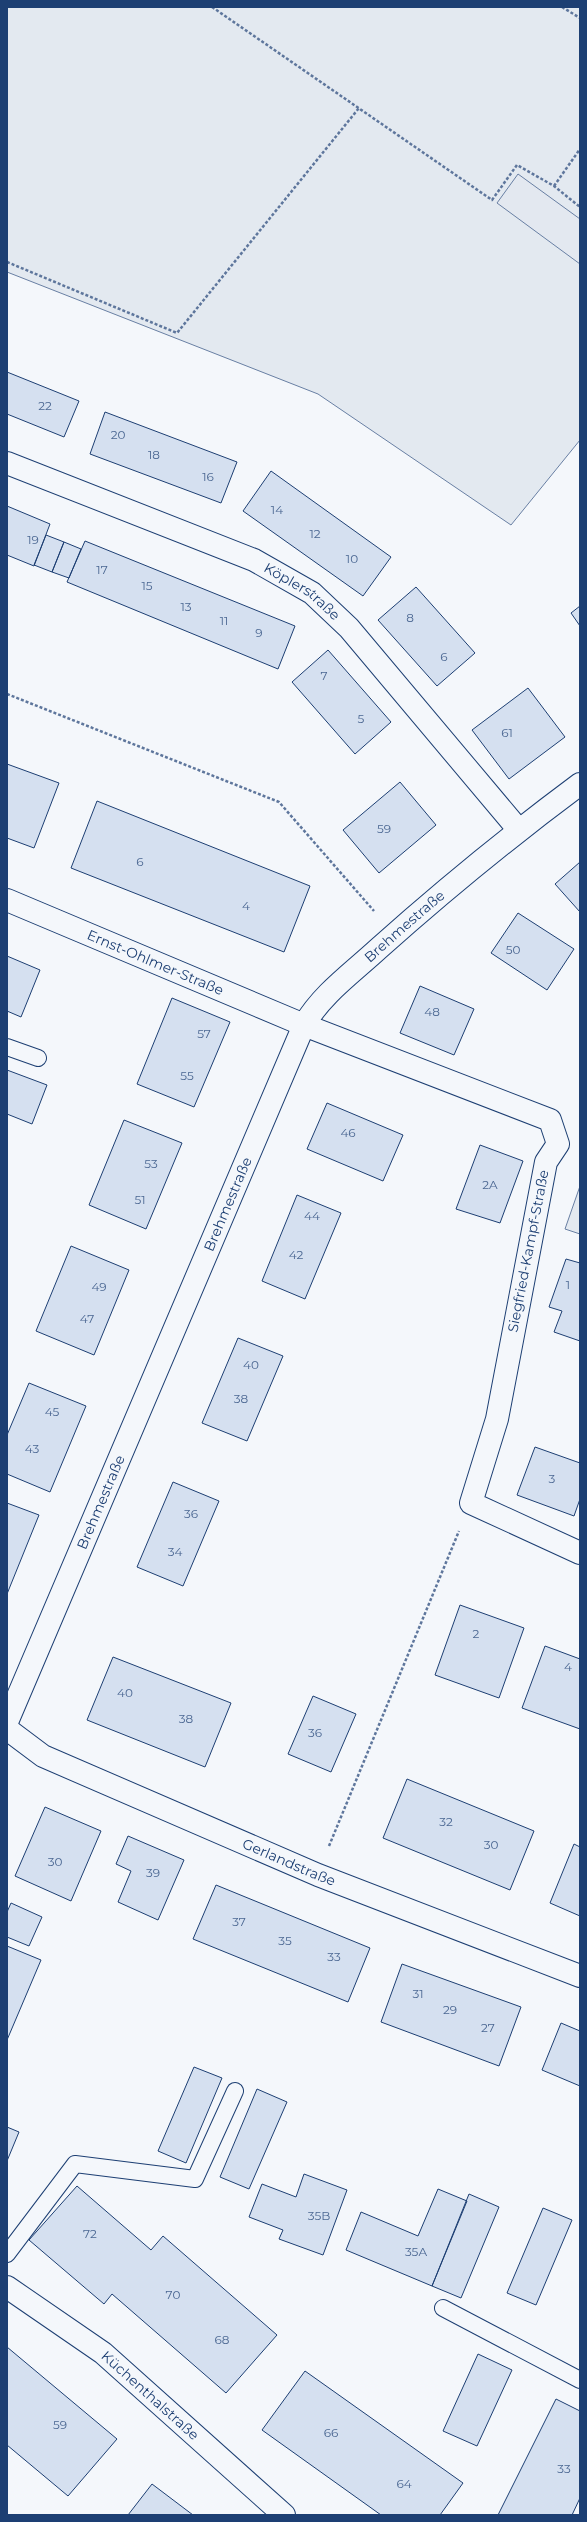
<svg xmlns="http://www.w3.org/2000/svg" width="587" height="2522" font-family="Montserrat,sans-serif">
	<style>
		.green { fill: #e3e9f0; stroke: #687fa3 }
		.parking { fill: #e3e8f0; stroke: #687fa3 }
		.building { fill: #d5e0f0; stroke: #1d3f73 }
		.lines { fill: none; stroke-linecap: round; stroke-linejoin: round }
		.lane-casing { stroke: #1d3f73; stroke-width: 18 }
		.street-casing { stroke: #1d3f73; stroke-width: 24 }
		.path { stroke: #5e769c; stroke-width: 2.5; stroke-dasharray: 3 2; stroke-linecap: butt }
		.lane { stroke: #f4f7fb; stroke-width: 16 }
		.street { stroke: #f4f7fb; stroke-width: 22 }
		.labels { text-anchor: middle; stroke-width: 3; stroke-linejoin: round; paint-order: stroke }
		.number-label { font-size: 12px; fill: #4b6792 }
		.street-label { font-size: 14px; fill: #1d3f73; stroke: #f4f7fb }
	</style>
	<rect width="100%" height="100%" fill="#f4f7fb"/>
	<path class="green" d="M7,7H580V440L511,525L318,394L7,272Z
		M580,1186V1234L565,1229Z"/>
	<path class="parking" d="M518,174L580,219V264L497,203Z"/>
	<path class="building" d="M7,372L79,401L64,437L7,414Z
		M105,412L237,462L221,503L90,454Z
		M271,471L391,557L363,596L243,511Z
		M7,506L50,524L34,566L7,555Z
		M46,535L64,542L52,572L34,565Z
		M85,541L295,626L278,669L67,582Z
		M64,542L81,549L69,578L52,572Z
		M416,587L475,653L437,686L378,620Z
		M580,606V626L571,613Z
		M328,650L391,722L355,754L292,682Z
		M528,688L565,737L509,779L472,730Z
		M7,764L59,783L34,848L7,838Z
		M400,782L436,825L379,873L343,830Z
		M97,801L310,886L284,952L71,868Z
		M580,862V912L555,884Z
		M518,913L574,949L547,990L491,953Z
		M7,956L40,970L21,1017L7,1011Z
		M420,986L474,1009L454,1055L400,1033Z
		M172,998L230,1022L194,1107L137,1084Z
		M7,1070L47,1085L32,1124L7,1114Z
		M327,1103L403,1135L383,1181L307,1149Z
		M124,1120L182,1143L146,1229L89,1205Z
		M480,1145L523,1161L500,1223L456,1209Z
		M297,1195L341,1213L305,1299L262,1281Z
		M71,1246L129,1270L94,1355L36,1331Z
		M566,1259L580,1263V1341L554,1332L562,1311L549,1307Z
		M238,1338L283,1356L247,1441L202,1423Z
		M29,1383L86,1406L50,1492L7,1474V1435Z
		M535,1447L580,1463V1499L574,1516L517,1495Z
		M173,1482L219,1501L183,1586L137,1567Z
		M7,1503L39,1515L7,1594Z
		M460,1605L524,1628L499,1698L435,1675Z
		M545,1646L580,1659V1729L522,1708Z
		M113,1657L231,1703L205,1767L87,1720Z
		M313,1696L356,1714L331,1772L288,1754Z
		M407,1779L534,1831L510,1890L383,1838Z
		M45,1807L101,1831L71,1901L15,1876Z
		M128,1836L184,1860L158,1920L118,1902L131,1871L116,1864Z
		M574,1844L580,1847V1916L550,1903Z
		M216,1885L370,1948L348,2002L193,1939Z
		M11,1903L42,1917L29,1946L7,1937V1912Z
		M7,1946L41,1960L7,2040Z
		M402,1964L521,2007L499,2066L381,2022Z
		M561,2023L580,2031V2086L542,2070Z
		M194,2067L222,2078L186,2163L158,2151Z
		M257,2089L287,2102L249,2189L220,2177Z
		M7,2127L19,2132L7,2161Z
		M304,2174L347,2190L323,2255L279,2239L283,2230L249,2217L262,2184L296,2197Z
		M77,2186L151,2250L163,2236L277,2335L226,2393L112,2294L104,2304L29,2240Z
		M438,2189L467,2201L432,2286L346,2250L361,2212L418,2236Z
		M469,2194L499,2207L461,2298L432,2286Z
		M543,2208L572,2220L536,2305L507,2293Z
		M7,2347L117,2439L68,2496L7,2445Z
		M478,2354L512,2370L477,2446L443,2431Z
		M305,2371L463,2483L440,2515H381L262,2430Z
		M556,2399L580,2411V2498L572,2515H498Z
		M152,2484L193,2515H128Z"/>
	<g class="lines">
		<defs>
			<path id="lane" d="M7,1047L38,1058
				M7,2254L75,2164L195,2179L235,2091
				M443,2308L580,2380"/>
			<g id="street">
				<path id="s1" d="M7,463L254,560L312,593L349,628L518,829"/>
				<path id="s2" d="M7,900L304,1025L550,1120L558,1144L546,1162L497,1419L471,1503L580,1553"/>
				<path id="s3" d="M7,1722L304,1025C322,994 352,973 378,949C443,891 510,836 580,784"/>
				<path id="s4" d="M7,1729L43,1756L318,1875L580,1976"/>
				<path id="s5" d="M7,2287L103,2353L284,2515"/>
			</g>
		</defs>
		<use href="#lane" class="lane-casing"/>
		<use href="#street" class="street-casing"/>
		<path class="path" d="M212,7L492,200L517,165L554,186L580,207
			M562,7L580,18
			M554,186L580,149
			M7,262L177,333L359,108
			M7,694L279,802L374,911
			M329,1846L459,1531"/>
		<use href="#lane" class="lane"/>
		<use href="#street" class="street"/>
	</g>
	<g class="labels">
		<g class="number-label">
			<text x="45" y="410">22</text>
			<text x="118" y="439">20</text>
			<text x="154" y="459">18</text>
			<text x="208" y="481">16</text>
			<text x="277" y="514">14</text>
			<text x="315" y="538">12</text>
			<text x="33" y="544">19</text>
			<text x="352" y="563">10</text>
			<text x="102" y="574">17</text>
			<text x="147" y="590">15</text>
			<text x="186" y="611">13</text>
			<text x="410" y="622">8</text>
			<text x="224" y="625">11</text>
			<text x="259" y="637">9</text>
			<text x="444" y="661">6</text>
			<text x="324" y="680">7</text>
			<text x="361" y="723">5</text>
			<text x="507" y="737">61</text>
			<text x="384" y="833">59</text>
			<text x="140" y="866">6</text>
			<text x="246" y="910">4</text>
			<text x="513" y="954">50</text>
			<text x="432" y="1016">48</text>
			<text x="204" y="1038">57</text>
			<text x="187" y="1080">55</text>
			<text x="348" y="1137">46</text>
			<text x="151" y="1168">53</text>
			<text x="490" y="1189">2A</text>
			<text x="140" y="1204">51</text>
			<text x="312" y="1220">44</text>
			<text x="296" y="1259">42</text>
			<text x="568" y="1289">1</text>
			<text x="99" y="1291">49</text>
			<text x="87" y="1323">47</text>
			<text x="251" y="1369">40</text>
			<text x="241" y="1403">38</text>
			<text x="52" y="1416">45</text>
			<text x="32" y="1453">43</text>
			<text x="552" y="1483">3</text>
			<text x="191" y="1518">36</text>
			<text x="175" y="1556">34</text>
			<text x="476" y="1638">2</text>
			<text x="568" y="1671">4</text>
			<text x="125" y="1697">40</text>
			<text x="186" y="1723">38</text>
			<text x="315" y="1737">36</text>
			<text x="446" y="1826">32</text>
			<text x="491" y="1849">30</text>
			<text x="55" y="1866">30</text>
			<text x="153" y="1877">39</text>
			<text x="239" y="1926">37</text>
			<text x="285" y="1945">35</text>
			<text x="334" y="1961">33</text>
			<text x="418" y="1998">31</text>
			<text x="450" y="2014">29</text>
			<text x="488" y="2032">27</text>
			<text x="319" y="2220">35B</text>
			<text x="90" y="2238">72</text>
			<text x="416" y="2256">35A</text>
			<text x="173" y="2299">70</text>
			<text x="222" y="2344">68</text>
			<text x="60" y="2429">59</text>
			<text x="331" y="2437">66</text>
			<text x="564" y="2473">33</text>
			<text x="404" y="2488">64</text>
		</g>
		<g class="street-label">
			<text dy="5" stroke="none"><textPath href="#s1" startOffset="323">Köplerstraße</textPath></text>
			<text dy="5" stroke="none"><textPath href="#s3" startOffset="899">Brehmestraße</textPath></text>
			<text dy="5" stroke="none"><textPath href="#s2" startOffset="161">Ernst-Ohlmer-Straße</textPath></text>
			<text dy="5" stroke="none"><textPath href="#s3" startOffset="563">Brehmestraße</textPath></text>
			<text transform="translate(528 1251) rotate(-79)" y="5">Siegfried-Kampf-Straße</text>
			<text dy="5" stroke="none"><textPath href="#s3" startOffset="239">Brehmestraße</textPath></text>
			<text dy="5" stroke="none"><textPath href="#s4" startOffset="313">Gerlandstraße</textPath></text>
			<text dy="5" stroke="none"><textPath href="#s5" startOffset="180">Küchenthalstraße</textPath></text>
		</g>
	</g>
	<rect width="587" height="2522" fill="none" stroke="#1d3f73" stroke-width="16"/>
</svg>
